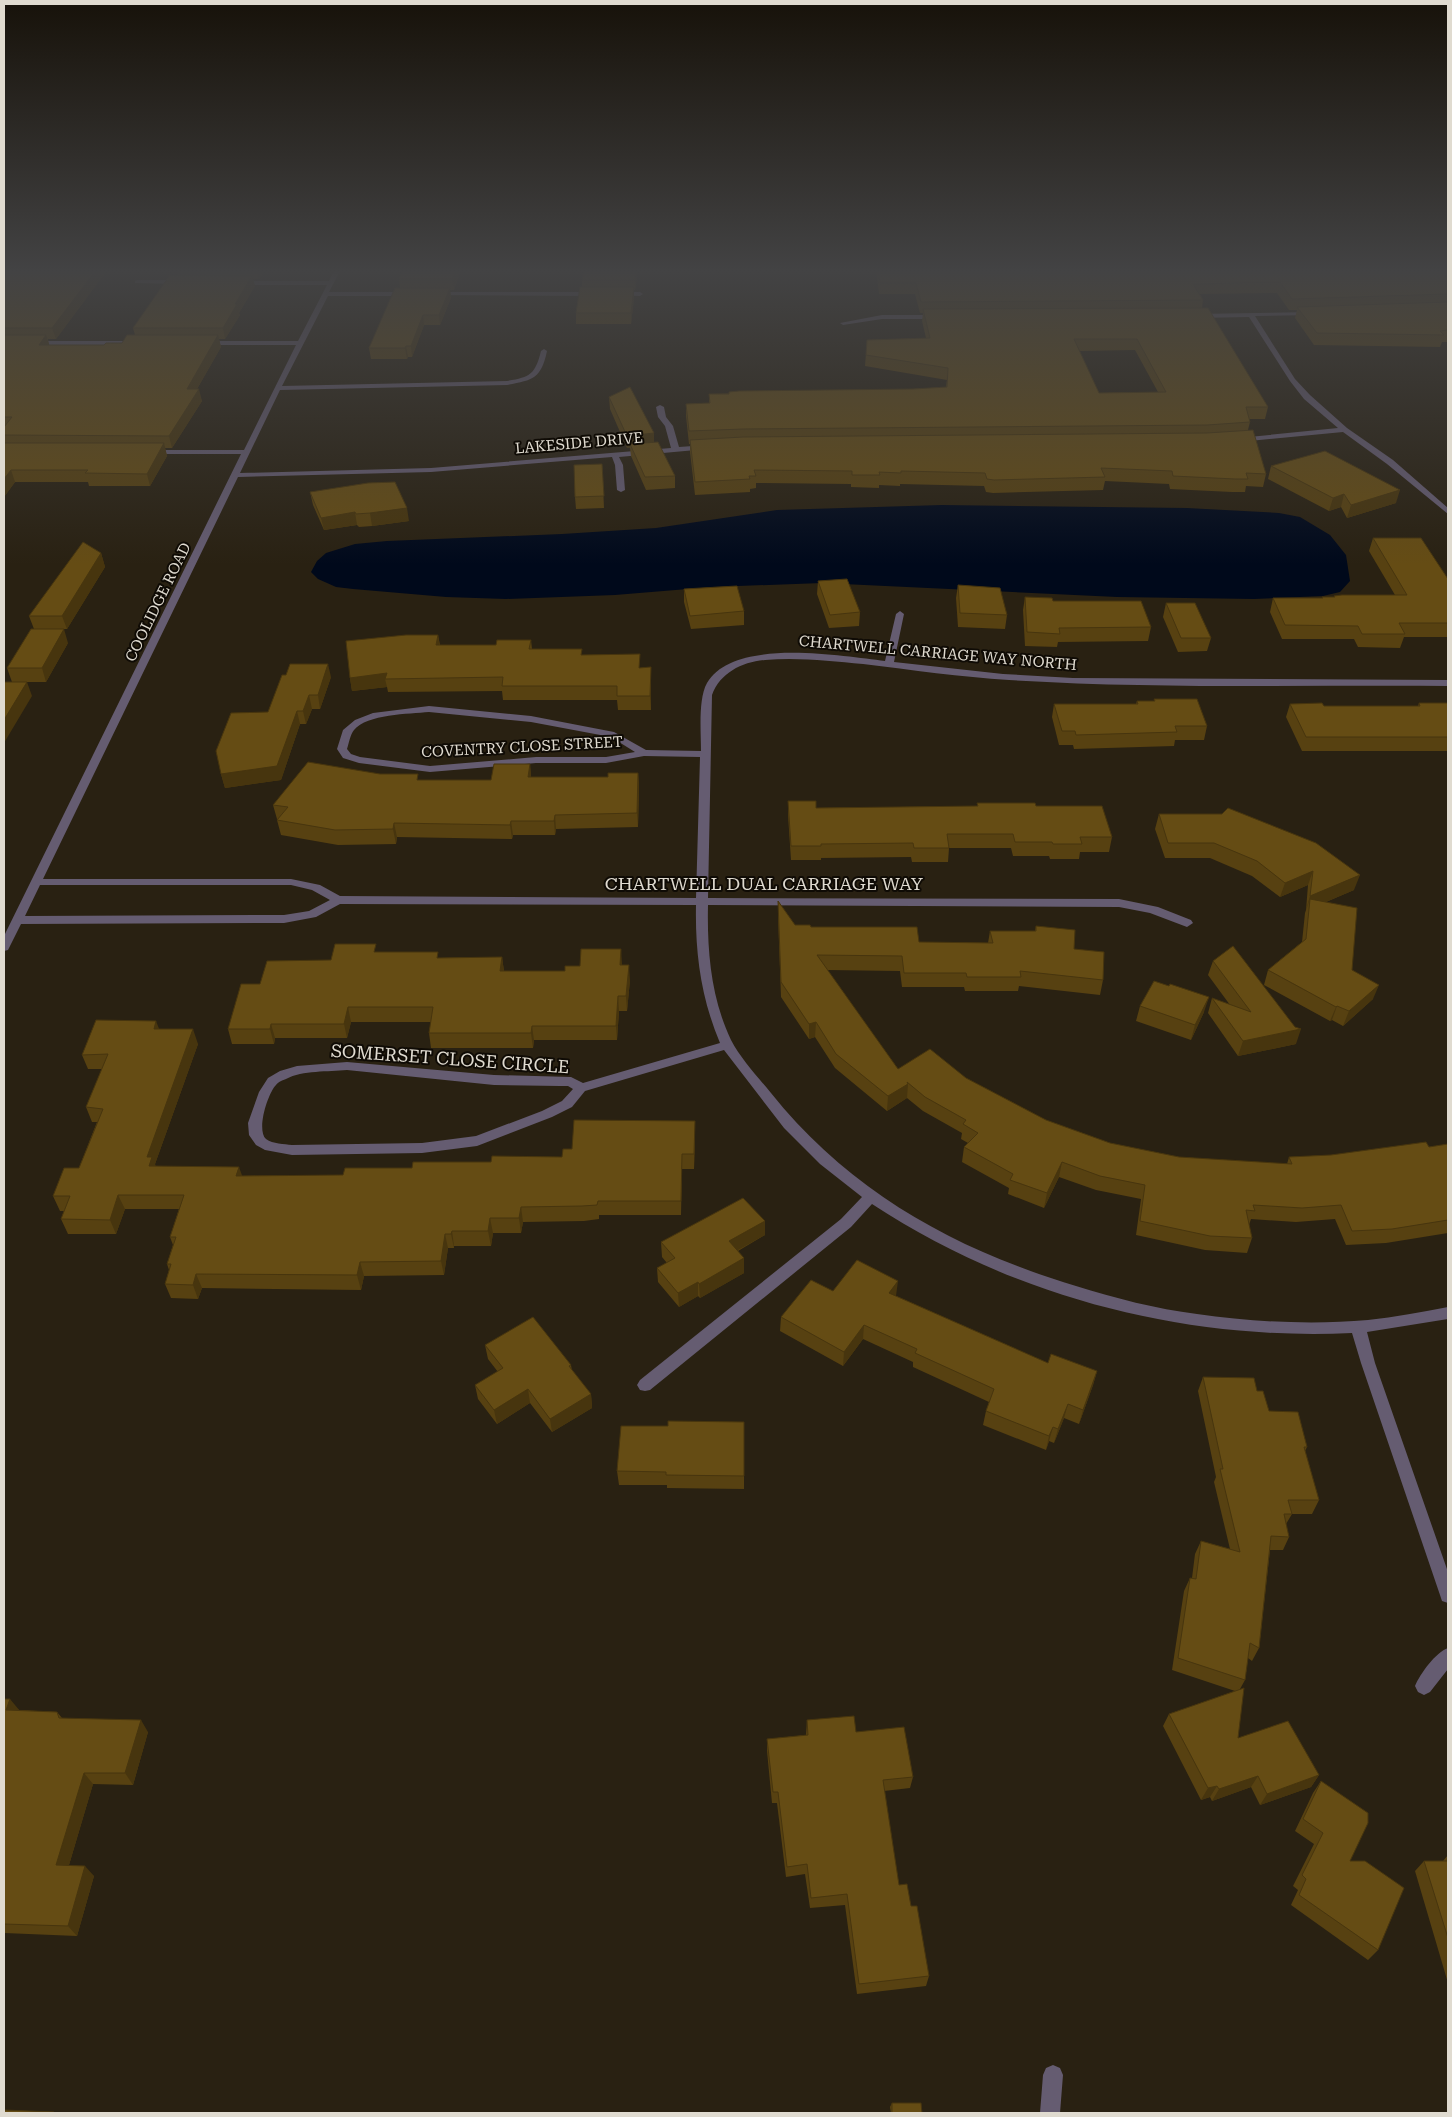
<svg xmlns="http://www.w3.org/2000/svg" width="1452" height="2117" font-family="'Roboto Serif',serif">
	<style>
		.water { fill: #00091b }
		.lines { fill: none; stroke-linecap: round; stroke-linejoin: round }
		.minor { fill: #655c71; fill-rule: evenodd }
		.wall { fill: #574111; fill-rule: evenodd }
		.shaded-wall { fill: #47350e }
		.building { fill: #654c14; stroke: #47350e; fill-rule: evenodd }
		.labels { text-anchor: middle; stroke-width: 4; stroke-linejoin: round; paint-order: stroke }
		.far-street-label { font-size: 15px; fill: #e0dbd0; stroke: #0f0b05 }
		.street-label { font-size: 18px; fill: #e0dbd0; stroke: #0f0b05 }
	</style>
	<rect width="100%" height="100%" fill="#292112"/>
	<path class="water" d="M942,505L1187,508L1279,513L1300,517L1330,535L1346,555L1350,581L1340,592L1323,596L1254,599L1117,597L822,583L712,587L615,595L506,599L446,597L353,589L336,587L318,579L311,572L317,561L326,553L355,544L387,541L562,534L656,528L777,510Z"/>
	<g class="lines">
		<path class="minor" d="M335,269H341L329,292H408L411,294L408,296H328L282,386L507,381C530,377 535,375 541,351L544,349L547,351C541,379 533,380 507,385L280,390L240,473L431,468L671,448L665,426L658,417L656,407L660,405L664,407L666,417L673,426L679,447L707,445L711,447L707,449L619,457L623,465L625,490L621,492L617,490L615,465L612,457L431,472L238,477L43,879H291L320,885L340,896L696,898L700,757L644,756L606,763H536L430,772L359,763L343,758L337,749L343,730L355,720L373,713L429,706L531,716L614,732L646,750L701,751C701,732 698,699 707,683C734,637 840,656 885,661L896,614L900,611L904,614L894,662L1003,674L1073,678L1448,680V686C1302,685 1155,689 1009,680C961,677 912,670 863,664C831,661 797,657 765,660C742,662 720,673 712,695L708,898L1119,899L1158,907L1191,920L1193,923L1187,927L1150,913L1119,907L708,905C707,951 711,998 731,1040C741,1059 757,1076 771,1093C850,1192 956,1250 1076,1286C1115,1298 1156,1309 1197,1314C1253,1322 1312,1325 1368,1320C1395,1317 1422,1312 1448,1307V1319L1367,1332L1375,1363L1448,1572V1603L1442,1601L1440,1595L1361,1363L1352,1333C1184,1341 1013,1297 872,1204L851,1227L650,1390L645,1391L640,1390L637,1385L640,1380L841,1219L862,1197L820,1164L784,1128L724,1050L585,1091L572,1107L552,1117L477,1146L422,1153L292,1155L265,1150L256,1145L249,1135L248,1123L259,1092L268,1078L280,1071L297,1066L347,1062L494,1075L571,1077L583,1083L720,1043C701,998 695,953 696,905L340,904L316,917L284,923L21,924L8,950L4,951V936L241,454H151L147,452L151,450H244L296,345H203L200,343L203,341H298L327,285H239L236,283L239,281H329ZM429,712L531,722L611,737L635,752L606,757H536L430,766L360,757L351,754L347,749C349,743 350,735 354,730C367,714 409,714 429,712ZM40,885H291L312,890L330,900L309,911L284,915L25,916ZM347,1070L494,1085L560,1086H568L573,1089L562,1101L542,1111L476,1136L422,1143L292,1145C284,1144 273,1144 266,1139C256,1130 268,1093 276,1085C278,1082 283,1080 286,1079C303,1070 328,1072 347,1070Z
			M137,280H181L184,282L181,284L135,283V281Z
			M433,292H596L599,294L596,296L431,295V293Z
			M618,292H640L643,294L640,296L616,295V293Z
			M1313,312L1314,313L1311,315L1255,316L1295,379L1310,395L1347,428L1393,460L1448,508V514L1387,464L1343,432L1239,442L1235,440L1239,438L1338,428L1304,399L1290,381L1249,317L1196,318L1193,316L1196,314Z
			M882,315H938L941,317L938,319H882L843,325L840,323Z
			M4,341H138L141,343L138,345H4Z
			M1448,1648V1669L1430,1692L1424,1695L1418,1692L1415,1686C1420,1674 1436,1652 1448,1648Z
			M1053,2065L1060,2068L1063,2075L1060,2113H1040L1043,2075L1046,2068Z"/>
	</g>
	<path class="wall" d="M4,269H108L56,339H48L49,345H104L122,343L135,335L133,328L178,275L176,269H265L259,279H253L255,286L239,313L240,315L225,339H219L221,347L197,389L202,401L172,448H165L167,456L150,486H89L88,482H15L4,497Z
		M461,269L454,290H450L451,298L440,325H424L412,357H408L407,359H371L369,348L400,288L399,279Z
		M638,269L635,290H634V298L631,324H576V313L582,287V280Z
		M876,269H1448V342H1442L1440,347L1314,345L1295,318L1297,310H1289L1277,293L1200,294L1203,300L1202,308L1268,407L1265,419H1249L1250,422L1248,430L1266,474L1263,487L1246,486L1245,492H1232L1170,489L1169,484L1105,481L1103,490L993,493L986,492L984,486L900,484V486L879,485V488L851,487V484L756,483V488L750,489V492L695,495L690,452V444H689L686,416V404L709,403V394L913,389L946,387L947,380L865,366L867,340L926,338L922,321L923,313H920L915,294H879ZM1135,350L1158,392L1099,393L1079,351Z
		M609,397L654,433V442L675,476V488L646,490L631,456L630,448H627L610,409Z
		M602,464L604,508L576,509L575,497Z
		M1271,466L1396,503L1347,518L1341,507L1329,511L1268,479Z
		M310,492L409,521L372,526L359,527L357,525L324,530L313,505Z
		M1373,538L1448,579V637H1404L1400,648L1358,647L1354,639H1282L1270,612L1273,598H1322V597H1334V596L1395,595L1369,551Z
		M101,553L105,567L67,629H34L29,616Z
		M818,581L860,612L859,626L829,628L817,594Z
		M958,585L1007,615L1005,629L958,627L956,598Z
		M684,589L744,611V625L691,629L684,602Z
		M1025,597L1053,601L1151,627L1148,641L1058,642L1057,647L1025,646L1023,610Z
		M1166,603L1211,638L1207,651L1178,652L1163,617Z
		M438,635L440,645H496L531,640L532,649L583,655L640,668L651,667V710H618L617,700H503L502,691L388,692L387,687L352,691L350,678Z
		M68,643L46,682H12L7,668Z
		M331,677L320,709H312L306,724H300L281,780L225,788L221,774L268,712Z
		M1154,699L1207,726L1204,740H1175L1174,746L1074,749L1073,745H1059L1052,717L1054,704H1136L1137,701H1154Z
		M1419,703H1448V751H1302L1286,717L1290,704L1324,706H1418Z
		M530,764L531,777H608L638,773L639,787L638,827L556,829L555,835H513L512,839L397,837L396,844L338,845L281,835L277,820L278,819H277L273,805L419,780H491Z
		M788,801L816,808L977,806V803L1036,806L1112,837L1109,852H1080L1079,859H1050L1049,856H1013L1011,848H949L948,862H912L911,857L821,858V860H791L788,815Z
		M1159,814H1222L1354,890L1326,902L1352,970L1373,999L1343,1026L1332,1020L1330,1021L1264,985L1268,970L1302,942L1305,913L1306,910L1308,885L1280,897L1252,876L1210,858H1165L1155,829Z
		M778,901L795,925L919,942L988,943L990,931H1035L1036,926L1074,949L1103,980L1100,995L1019,986L1018,991H965L964,987H902L900,971L827,970L898,1069L966,1078L1046,1120L1110,1143L1179,1157L1287,1164L1289,1157L1331,1155L1429,1147L1448,1144V1233L1386,1243L1346,1245L1335,1219L1296,1222L1251,1219L1249,1225L1252,1238L1247,1253L1205,1250L1136,1235L1141,1199L1096,1190L1059,1177L1044,1208L1008,1194L1009,1188L962,1162L964,1147L968,1143L961,1139L962,1133L923,1111L907,1098L887,1111L835,1068L815,1037L809,1039L781,997L778,916Z
		M377,952L439,958L502,957L504,971H565L622,965L630,980L627,1011H619L617,1040H534L533,1048H431L429,1033L431,1022H351L347,1038H275L274,1044H232L228,1029L260,984L331,960Z
		M1213,961L1295,1027L1296,1044L1238,1056L1208,1013L1212,998L1230,1005L1208,975Z
		M1169,986L1204,1012L1191,1040L1136,1021L1140,1006Z
		M159,1029L198,1044L155,1164V1166L242,1176L343,1175L412,1168L562,1157L572,1149L695,1136L694,1169H682L681,1215H599V1219L584,1221L523,1222L521,1233H493L491,1246H454V1248H448L444,1275L364,1276L361,1290L202,1288L198,1299L171,1298L165,1284L169,1270L167,1264L173,1245L170,1237L179,1209H125L116,1234H68L61,1219L64,1211H60L53,1196L79,1168L97,1122H92L86,1107L102,1069H88L82,1055Z
		M765,1221V1235L738,1251L744,1273L700,1298L698,1296L679,1307L658,1282L657,1268L667,1263L662,1257L661,1242Z
		M833,1291L896,1296L1048,1363L1097,1371L1093,1385L1079,1424L1064,1418L1054,1443L1049,1441L1046,1450L983,1425L986,1411L989,1402L913,1367V1362L863,1339L843,1366L780,1331L781,1317Z
		M485,1345L571,1365L572,1371L591,1394L592,1408L552,1432L530,1403L497,1424L478,1399L475,1385L498,1372L488,1359Z
		M1203,1377L1257,1391L1269,1411L1307,1447L1305,1451L1319,1500L1312,1514H1292L1286,1524L1289,1537L1283,1550H1270L1259,1648L1252,1661L1248,1658L1245,1680L1240,1689L1238,1738L1319,1775L1311,1787L1260,1805L1251,1787L1212,1801L1210,1797L1201,1800L1163,1726L1169,1714L1235,1691L1172,1670L1184,1591L1190,1578H1192L1195,1554L1201,1541L1230,1549L1214,1482L1216,1477L1198,1391Z
		M744,1422V1489L667,1488V1485H619L617,1471L668,1426Z
		M4,1699L19,1710L57,1712L62,1718L148,1732L133,1785L93,1784L69,1865L94,1876L77,1936L4,1933Z
		M807,1720L856,1732L913,1777L910,1788L884,1791L899,1885L911,1906L929,1976L926,1986L857,1994L845,1905L810,1908L805,1874L786,1877L777,1803H772L767,1751V1739L806,1735Z
		M1321,1781L1350,1861L1378,1950L1368,1960L1291,1905L1298,1890L1293,1886L1314,1844L1295,1831L1313,1793Z
		M1448,1855V1983L1415,1871L1424,1861H1443Z
		M892,2103L922,2113H891L890,2107Z"/>
	<path class="shaded-wall" d="M97,269H108L56,339L52,328Z
		M257,269H265L259,279Z
		M456,269H461L454,290L452,279Z
		M636,269H638L635,290V280Z
		M252,276L255,286L239,313L240,315L225,339L223,328L235,304Z
		M634,287V298L631,324V313Z
		M450,288L451,298L440,325L439,315Z
		M423,315L424,325L412,357L411,346Z
		M46,335L50,347L39,345Z
		M218,335L221,347L190,401L187,389Z
		M406,346L408,357L407,359L405,348Z
		M199,389L202,401L172,448L169,436Z
		M654,433V446L630,444V448H627V436Z
		M164,443L167,456L150,486L147,474Z
		M11,470L15,482L4,497V479Z
		M1400,490L1396,503L1347,518L1351,505Z
		M1344,494L1341,507L1329,511L1333,498Z
		M407,508L409,521L372,526L370,513Z
		M355,512L357,525L324,530L321,518Z
		M101,553L105,567L67,629L62,616Z
		M64,629L68,643L46,682L42,668Z
		M438,635L440,649L436,645Z
		M328,664L331,677L320,709L318,695Z
		M651,667V710L650,696Z
		M387,673L385,679L387,687L352,691L350,678Z
		M27,682L32,696L4,743V720Z
		M309,695L312,709L306,724L303,711Z
		M297,711L300,724L281,780L225,788L221,774Z
		M530,764L531,778L528,777Z
		M638,773L639,787L638,827L637,813Z
		M555,815L556,829L555,835L554,821Z
		M511,821L513,835L512,839L510,825Z
		M394,823L397,837L396,844L393,829Z
		M1313,871L1308,885L1280,897L1285,883Z
		M1360,875L1354,890L1309,909L1310,899L1306,910L1310,896Z
		M621,949L622,964L621,980L620,965Z
		M502,957L504,972L500,971Z
		M629,965L630,980L627,1011L626,996Z
		M1379,985L1373,999L1343,1026L1349,1011Z
		M618,996L619,1011L617,1040L616,1026Z
		M1209,997L1204,1012L1191,1040L1195,1025Z
		M1337,1006L1332,1020L1330,1021L1336,1007Z
		M348,1007L351,1022L347,1038L344,1024Z
		M156,1021L162,1036L154,1029Z
		M816,1022L815,1037L809,1039V1024Z
		M271,1024L275,1038L274,1044L270,1029Z
		M532,1026L534,1040L533,1048L531,1033Z
		M193,1029L198,1044L155,1164L158,1171L149,1166L147,1157Z
		M1301,1029L1296,1044L1238,1056L1243,1041Z
		M908,1084L907,1098L887,1111L888,1096Z
		M695,1121V1136L694,1169V1154Z
		M1062,1162L1059,1177L1044,1208L1047,1193Z
		M239,1167L244,1181L236,1176Z
		M118,1195L125,1209L116,1234L110,1220Z
		M521,1207L523,1222L521,1233L519,1218Z
		M490,1218L493,1233L491,1246L488,1231Z
		M765,1221V1235L729,1255V1241Z
		M452,1231L454,1246V1248L451,1234Z
		M445,1234L448,1248L444,1275L441,1261Z
		M744,1258V1273L700,1298L699,1284Z
		M360,1262L364,1276L361,1290L357,1275Z
		M196,1274L202,1288L198,1299L193,1285Z
		M898,1281L896,1296L889,1293Z
		M698,1282V1296L679,1307L678,1293Z
		M864,1325L863,1339L843,1366L844,1352Z
		M1097,1371L1093,1385L1079,1424L1083,1410Z
		M528,1389L530,1403L497,1424L494,1410Z
		M591,1394L592,1408L552,1432L550,1419Z
		M1068,1404L1064,1418L1054,1443L1058,1429Z
		M1053,1427L1049,1441L1046,1450L1049,1436Z
		M10,1699L20,1711L6,1710Z
		M141,1720L148,1732L133,1785L125,1773Z
		M84,1773L93,1784L66,1875L56,1865Z
		M1319,1775L1311,1787L1260,1805L1267,1794Z
		M1258,1776L1251,1787L1212,1801L1219,1789Z
		M1217,1786L1210,1797L1201,1800L1208,1788Z
		M85,1866L94,1876L77,1936L68,1926Z"/>
	<path class="building" d="M4,269H97L52,328H4Z
		M403,269H456L452,279H399Z
		M584,269H636L635,280H582Z
		M878,269H1448V294L1292,299L1280,282L1193,284L1203,300L921,302L916,283H880Z
		M170,275L252,276L235,304H237L223,328H133Z
		M580,287H634L631,313H576Z
		M395,288H450L439,315H423L411,346H406L405,348H369Z
		M1448,302V330L1440,331L1444,335L1317,333L1297,307Z
		M1208,308L1268,407H1246L1250,422L1207,425L743,429L689,431L686,404L710,403L709,394H729V392L739,391L913,389L947,387L948,368L866,355L867,340L930,338L923,309ZM1074,339H1137L1166,392L1099,393Z
		M4,335H46L39,345H104L106,343H122L127,335H218L187,389H199L169,436L4,435V427L12,417H4Z
		M630,387L654,433L627,436L609,397Z
		M1253,430L1266,474L1246,473L1248,479H1235L1173,476L1172,471L1101,468L1105,477L994,480L987,479L985,473L901,471V473L879,472L880,475H852V471L754,470L756,476H749L750,479L695,482L690,440L743,437L1207,433Z
		M658,442L675,476L645,477L630,444Z
		M4,443H164L147,474L85,473L88,470H11L4,479Z
		M1325,451L1400,490L1351,505L1344,494L1333,498L1271,466Z
		M602,464L604,496L575,497L574,465Z
		M395,482L407,508L370,513L356,514L355,512L321,518L310,492L368,483Z
		M1373,538H1421L1448,579V623H1399L1405,634H1362L1358,626L1285,625L1273,598H1323L1322,597H1335L1334,596L1342,595H1407Z
		M83,542L101,553L62,616H29Z
		M847,579L860,612L830,615L818,581Z
		M958,585L1000,588L1007,615L960,613Z
		M737,586L744,611L690,616L684,589Z
		M1025,597L1052,598L1053,601H1141L1151,627L1059,628L1060,634L1027,632Z
		M1166,603H1195L1211,638H1181Z
		M31,629H64L42,668H7Z
		M406,635H438L436,645H496L497,640H531L529,649H582L581,655L640,654L639,668L651,667L650,696H617V686H502L503,677L385,679L387,673L350,678L346,641Z
		M290,664H328L318,695H309L303,711H297L277,766L221,774L216,751L231,713L268,712L282,675H286Z
		M4,682H27L4,720Z
		M1154,699H1197L1207,726H1175L1177,732L1076,735L1075,731H1062L1054,704H1138L1137,701H1155Z
		M1322,703L1324,706H1420L1419,703H1448V737H1306L1290,704Z
		M308,762L380,774H418L417,780H491L494,764H530L528,777H608V773H638L637,813L555,815L554,821H511L510,825L394,823L393,829L335,830L277,820L288,807L273,805Z
		M788,801H816V808L978,806L977,803H1035L1036,806H1102L1112,837H1080L1082,844H1053L1052,842H1015L1013,834H947L949,848H914L913,843L821,844V846H791Z
		M1228,808L1316,843L1360,875L1310,896L1313,871L1285,883L1257,861L1214,843H1168L1159,814H1222Z
		M1310,899L1357,908L1352,970L1379,985L1349,1011L1337,1006L1336,1007L1268,970L1306,939Z
		M778,901L795,925H810L811,927H917L919,942L993,943L990,931H1036V926L1075,930L1074,949L1104,952L1103,980L1020,971L1021,977H967L966,973H904L902,956L817,955L898,1069L930,1049L966,1078L1046,1120L1110,1143L1179,1157L1292,1164L1289,1157L1331,1155L1426,1142L1429,1147L1448,1144V1220L1392,1229L1352,1231L1341,1205L1302,1208L1253,1205L1255,1211L1246,1210L1252,1238L1210,1236L1140,1221L1145,1185L1100,1176L1062,1162L1047,1193L1010,1180L1013,1174L964,1147L978,1133L963,1124L966,1120L925,1097L907,1082L908,1084L888,1096L836,1054L816,1022L809,1024L781,982Z
		M335,944H376L374,952H438L437,958L502,957L500,971H565V966H580L581,949H621L620,965H629L626,996H618L616,1026H532L531,1033H429L433,1007H348L344,1024H271L270,1029H228L241,984H260L267,961L331,960Z
		M1233,946L1295,1027L1301,1029L1243,1041L1212,998L1251,1012L1213,961Z
		M1154,981L1169,986L1170,984L1209,997L1195,1025L1140,1006Z
		M96,1020L156,1021L154,1029H193L147,1157H152L149,1166L239,1167L236,1176L343,1175L345,1168H412L413,1162H491L492,1156L562,1157L563,1149H572L574,1120L695,1121L694,1154H682L681,1201H598L597,1205L582,1206L521,1207L519,1218H490L488,1231H452L451,1234H445L441,1261L360,1262L357,1275L196,1274L193,1285L165,1284L171,1264H167L176,1237H170L184,1195H118L110,1220L61,1219L70,1196H53L64,1168H79L103,1109L86,1107L108,1054L82,1055Z
		M743,1198L765,1221L729,1241L744,1258L699,1284L698,1282L678,1293L657,1268L675,1258L661,1242Z
		M857,1260L898,1281L889,1293L1048,1363L1051,1354L1097,1371L1083,1410L1068,1404L1058,1429L1053,1427L1049,1436L986,1411L994,1389L915,1353L917,1349L864,1325L844,1352L781,1317L811,1280L833,1291Z
		M533,1317L571,1365L569,1366L591,1394L550,1419L528,1389L494,1410L475,1385L503,1368L485,1345Z
		M1203,1377L1254,1378L1257,1391H1263L1269,1411L1298,1412L1307,1447H1304L1319,1500H1288L1292,1514H1284L1289,1537L1271,1536L1259,1648L1250,1643L1245,1680L1178,1658L1190,1578L1196,1579L1201,1541L1240,1552L1220,1469H1223Z
		M668,1421L744,1422V1476L666,1475V1472L617,1471L621,1426H668Z
		M1244,1688L1238,1738L1288,1721L1319,1775L1267,1794L1258,1776L1219,1789L1217,1786L1208,1788L1169,1714Z
		M4,1699H10L6,1710L57,1712L59,1718L141,1720L125,1773H84L56,1865L85,1866L68,1926L4,1924Z
		M854,1716L856,1732L904,1727L913,1777L883,1780L899,1885L907,1884L911,1906H917L929,1976L859,1984L847,1894L811,1898L807,1864L787,1867L778,1792H773L767,1739L808,1735L807,1720Z
		M1321,1781L1368,1813V1823L1350,1861H1365L1404,1888L1378,1950L1299,1895L1306,1879L1302,1875L1323,1833L1303,1819Z
		M1424,1861H1448V1938Z
		M892,2103H921L922,2113H892Z
		M4,2110L54,2112V2113H4Z"/>
	<linearGradient id="sky" x2="0" y2="1"><stop stop-color="#17120a"/><stop offset="0.48" stop-color="#434344"/><stop offset="1" stop-color="#434344" stop-opacity="0"/></linearGradient>
	<rect width="1452" height="565" fill="url(#sky)"/>
	<g class="labels">
		<g class="far-street-label">
			<text transform="translate(579 443) rotate(-5)" y="5">LAKESIDE DRIVE</text>
			<text transform="translate(158 602) rotate(-64)" y="5">COOLIDGE ROAD</text>
			<text transform="translate(938 653) rotate(5)" y="5">CHARTWELL CARRIAGE WAY NORTH</text>
			<text transform="translate(522 747) rotate(-3)" y="5">COVENTRY CLOSE STREET</text>
		</g>
		<g class="street-label">
			<text x="764" y="890">CHARTWELL DUAL CARRIAGE WAY</text>
			<text transform="translate(450 1059) rotate(4)" y="6">SOMERSET CLOSE CIRCLE</text>
		</g>
	</g>
	<rect width="1452" height="2117" fill="none" stroke="#e0dbd0" stroke-width="10"/>
</svg>
